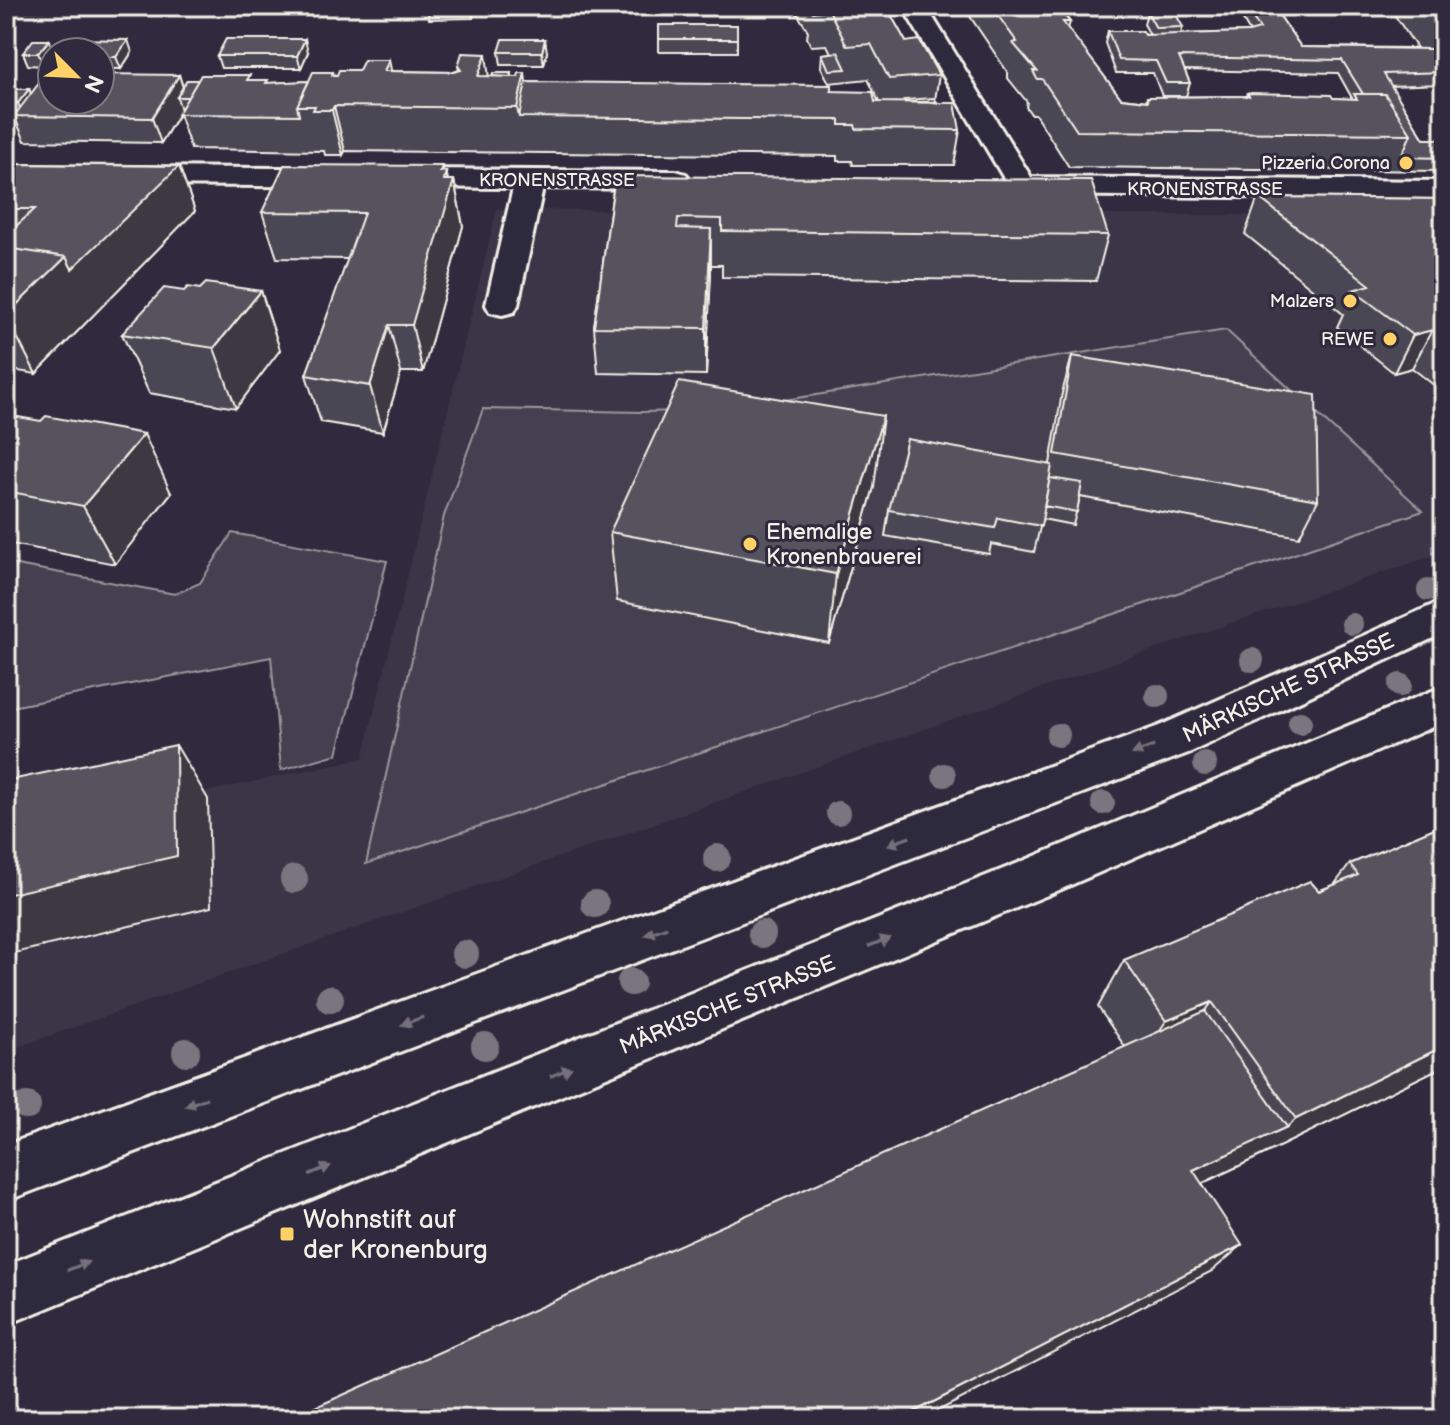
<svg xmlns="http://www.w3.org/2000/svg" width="1450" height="1425" font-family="'Balsamiq Sans',sans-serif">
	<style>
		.built { fill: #3b3647 }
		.green { fill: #454050; stroke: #9c989c; stroke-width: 2 }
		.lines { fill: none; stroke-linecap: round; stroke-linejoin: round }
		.minor-casing { stroke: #f4f1e8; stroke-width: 6 }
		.major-casing { stroke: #f4f1e8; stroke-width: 6 }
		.minor { fill: #2f2a3d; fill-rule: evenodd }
		.major { fill: #2f2a3d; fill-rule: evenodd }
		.tree { fill: #7a757e }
		.wall { fill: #4a4752; stroke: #f4f1e8; stroke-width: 2 }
		.shaded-wall { fill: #3c3942; stroke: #f4f1e8; stroke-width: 2 }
		.building { fill: #56525f; stroke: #f4f1e8; stroke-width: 2 }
		.oneway { fill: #747079 }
		.poi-dot { fill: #ffd166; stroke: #2f2a3d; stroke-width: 3 }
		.labels { text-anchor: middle; stroke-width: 6; stroke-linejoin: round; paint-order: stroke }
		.far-poi-label { font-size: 18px; fill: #f4f1e8; stroke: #2f2a3d; text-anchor: end }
		.far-street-label { font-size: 18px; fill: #f4f1e8; stroke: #2f2a3d }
		.poi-label { font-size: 22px; fill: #f4f1e8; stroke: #2f2a3d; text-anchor: start }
		.street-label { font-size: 22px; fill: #f4f1e8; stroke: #2f2a3d }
		.near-poi-label { font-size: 26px; fill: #f4f1e8; stroke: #2f2a3d; text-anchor: start }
	</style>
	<rect width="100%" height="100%" fill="#2f2a3d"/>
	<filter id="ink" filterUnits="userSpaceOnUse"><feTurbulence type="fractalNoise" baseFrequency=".0125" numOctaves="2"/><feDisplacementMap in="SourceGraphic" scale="16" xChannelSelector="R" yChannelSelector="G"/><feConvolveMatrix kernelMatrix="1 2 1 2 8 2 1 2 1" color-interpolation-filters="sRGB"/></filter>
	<g filter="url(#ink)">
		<path class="built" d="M497,209L1019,215H1444V552L1128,658L6,1051V835L363,758Z"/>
		<path class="green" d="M1226,330L1423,511L366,864L444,516L483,409L642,412L721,410Z
			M232,533L387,561L337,754L281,770L271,657L6,708V563L175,594L200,583Z"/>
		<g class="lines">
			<defs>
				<path id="minor" d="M902,6H926L1031,177L1444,181V199L1022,195L1012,192Z
					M6,166L676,171L686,174L691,180L686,186L676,189L543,188L518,305L514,312L502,315L490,312L486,305L513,188L6,184Z"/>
				<path id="major" d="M1444,600V633L1191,752L6,1201V1145L1159,726Z
					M1444,686V722L1050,894L6,1325V1265L1016,864Z"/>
			</defs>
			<use href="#minor" class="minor-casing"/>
			<use href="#major" class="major-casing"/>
			<use href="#minor" class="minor"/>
			<use href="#major" class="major"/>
		</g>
		<g class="tree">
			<circle cx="1428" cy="590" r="11"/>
			<circle cx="1352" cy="624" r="11"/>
			<circle cx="1252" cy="660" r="12"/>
			<circle cx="1400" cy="685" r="12"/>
			<circle cx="1157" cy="696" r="12"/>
			<circle cx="1300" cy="723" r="12"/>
			<circle cx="1058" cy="735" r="12"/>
			<circle cx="1205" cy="764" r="12"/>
			<circle cx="944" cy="775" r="12"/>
			<circle cx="1103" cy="803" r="12"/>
			<circle cx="838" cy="813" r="12"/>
			<circle cx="717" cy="858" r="14"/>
			<circle cx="294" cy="879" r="14"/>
			<circle cx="595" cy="904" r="14"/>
			<circle cx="762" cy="934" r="14"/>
			<circle cx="465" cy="954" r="14"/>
			<circle cx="631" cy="982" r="14"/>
			<circle cx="330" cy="999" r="14"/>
			<circle cx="485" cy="1046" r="14"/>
			<circle cx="186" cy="1052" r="14"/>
			<circle cx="27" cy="1106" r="14"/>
		</g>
		<path class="wall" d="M6,6H79H53L50,10L7,11Z
			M427,6H506V8H476L473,18L429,19Z
			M608,6H646V7L608,8Z
			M676,6H735V14L676,11Z
			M796,6H886L906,42L939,75L935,100L960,130L954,165H853L852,161H837V156L345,151L343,155H325L324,151L191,149L179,114L161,143L25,141L14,116H7L6,113V97L29,89L31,94L179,75L183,87L251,80L269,83L309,81L333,72L334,75L391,71L454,72L459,70L458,66L489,76L511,73V77L526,82L831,91L879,102L868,79L829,83L821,67L822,54L831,53L827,45L811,46L807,38L808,31L796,12Z
			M963,6H1057L1070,22L1068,29L1121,98L1146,101L1147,97L1246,96L1247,93L1333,98L1352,99V98L1338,73L1184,70L1190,83L1186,96H1162L1153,73H1116L1105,43L1108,31L1150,35L1144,24L1147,12L1183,27L1181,34L1250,32L1237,10L1238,6H1273L1301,47L1417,48L1389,7L1357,6H1444V88L1442,84L1391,86L1424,139L1444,142V171L1069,167L1035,114H1031L1026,107L1027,102L1007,77L1008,73Z
			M659,39H737V52H659Z
			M52,52V55L44,66L28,65L23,53Z
			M100,52H132L121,69H100Z
			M308,52L301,68H221L217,56Z
			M499,52H547L544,65H501Z
			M6,164L179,166L195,211L36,374L6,369Z
			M442,166L443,171H446L448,180H454L463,226L423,372H401L383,432L321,422L306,375L348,259L277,258L262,212Z
			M615,176L1108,235L1096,281L722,277V265H711L706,375L598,373L594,327Z
			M1258,197L1444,199V393L1412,368L1394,373L1337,327L1343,314L1245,234Z
			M200,289L261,291L280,350L236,408L149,393L122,334L184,291Z
			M1072,356L1318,500L1299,537L1080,497L1073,525L1042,519L1034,552L991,544L989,554L885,536L889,510L1050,464L1062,393Z
			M6,415L171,493L115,564L6,543Z
			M874,487L829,643L617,601L610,532Z
			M1444,824V1066L1256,1158L1202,1183L1212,1271L1125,1047L1098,1007L1124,960L1334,885L1350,864Z"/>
		<path class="shaded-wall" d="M471,6H475L473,18Z
			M305,39L308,52L301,68L297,56Z
			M545,39L547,52L544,65L542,52Z
			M49,40L54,52H52V55L44,66L38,53Z
			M128,40L132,52L121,69L116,57Z
			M486,54L490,87L478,76Z
			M389,60L398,104L384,71Z
			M525,73L530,117H519L517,108Z
			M179,75L186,97H177L181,110L161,143L152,118Z
			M6,80L10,88L6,93Z
			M29,89L34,102L23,116L18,103Z
			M334,106L345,151L343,155L332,110Z
			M179,166L195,211L36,374L6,315L66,257Z
			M442,166L444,179L446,171L450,194L454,180L463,226L423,372L412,325Z
			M711,229V275L706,375V328Z
			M261,291L280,350L236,408L214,348Z
			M389,325L401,372L383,432L370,386Z
			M1432,330L1412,368L1394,373L1413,335Z
			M883,416L874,487L829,643L836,574Z
			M144,434L171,493L115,564L83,506Z
			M176,745L208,799L211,907L6,955V895Z
			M1212,1002L1180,1047L1137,1065L1166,1021Z
			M1444,1046V1066L1256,1158L1167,1200L1193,1170L1287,1127L1296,1119Z
			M1242,1245L1212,1271L922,1419H900Z"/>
		<path class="building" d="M810,6H886L906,42L919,40L939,75L889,79L871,44L847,46L829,10L813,12Z
			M991,6H1057L1070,22H1063L1121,98L1148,101L1147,97L1249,96L1247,93L1331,95L1333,98L1357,99L1354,94H1385L1411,134L1077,131L1042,79H1037L1033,71H1037L1013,43L1017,42Z
			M1245,6H1273L1301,47L1432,49L1444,66V72L1384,74L1424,139H1442L1444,142V158L1401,157L1411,134L1385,94H1363L1342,60L1179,57L1190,83H1166L1156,61L1119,60L1108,31H1143L1145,35L1249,32L1260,29Z
			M1426,6H1444V31Z
			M1174,11L1183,27L1156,28L1147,12Z
			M659,25H737V39H659Z
			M68,39L128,40L116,57H100V52H59Z
			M226,39H305L297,56H217Z
			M503,39H545L542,52H499Z
			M33,40H49L38,53H23Z
			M838,52L846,69L829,70L822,54Z
			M462,53L486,54L478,76L518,77L519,73H525L517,108L334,106L332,110H313L315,106H297L313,72H333L332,75H337L339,70H359L364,60H389L384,71L454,72L461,70L458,66Z
			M493,73H511L510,77L492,76Z
			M46,74H52V100H100V74L179,75L152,118L14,116Z
			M201,75H250L247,80H268L266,83L309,81L297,106L299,115L178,114Z
			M187,80H198L188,97H177Z
			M526,82L831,85V91L873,92L875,102L955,103L960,130L856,129L855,125H840V120L519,117Z
			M13,89H29L18,103H6V97Z
			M934,98L937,102H906L904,100Z
			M6,164L179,166L72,269L66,257L6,248V235L35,209H6Z
			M284,165L442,166L440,172L446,171L444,180H454L412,325H389L370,386L306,375L364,213L262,212Z
			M615,176L1091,180L1108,235L722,231V219L678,218L677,228L711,229L706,328L594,327Z
			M1258,197L1444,199V340L1432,330L1413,335L1353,290L1370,285Z
			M6,248L66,257L6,315Z
			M206,283L261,291L214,348L122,334L164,288L184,291L188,287L200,289Z
			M1072,356L1316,395L1318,500L1055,454Z
			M679,382L883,416L836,574L610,532Z
			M6,415L41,421L46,416L144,434L83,506L6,491Z
			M907,439L1052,465L1041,526L998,518L995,528L889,510Z
			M1050,478L1082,483L1077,512L1044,506Z
			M176,745L177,856L6,895V781Z
			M1444,824V1046L1296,1119L1212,1002L1166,1021L1124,960L1310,881L1319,891L1358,875L1350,864Z
			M1205,1011L1287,1127L1193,1170L1242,1245L900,1419H289Z"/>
		<defs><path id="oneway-solid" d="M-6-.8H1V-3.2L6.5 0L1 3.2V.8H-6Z" transform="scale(2)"/></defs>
		<g class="oneway">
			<use href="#oneway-solid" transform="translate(1143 750) rotate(160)"/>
			<use href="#oneway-solid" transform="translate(899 841) rotate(160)"/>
			<use href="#oneway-solid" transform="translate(656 931) rotate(160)"/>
			<use href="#oneway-solid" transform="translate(879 942) rotate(-22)"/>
			<use href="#oneway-solid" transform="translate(412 1021) rotate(160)"/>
			<use href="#oneway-solid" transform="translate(561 1072) rotate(-22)"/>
			<use href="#oneway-solid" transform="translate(196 1102) rotate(160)"/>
			<use href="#oneway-solid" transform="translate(320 1170) rotate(-22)"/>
			<use href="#oneway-solid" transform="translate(78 1266) rotate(-22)"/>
		</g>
	</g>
	<g class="poi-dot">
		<circle cx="1406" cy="163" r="8"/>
		<circle cx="1350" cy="301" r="8"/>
		<circle cx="1390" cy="339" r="8"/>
		<circle cx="750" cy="544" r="8"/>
		<rect x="279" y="1226" width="16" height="16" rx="4"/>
	</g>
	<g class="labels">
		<g class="far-poi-label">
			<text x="1390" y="169">Pizzeria Corona</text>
			<text x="1334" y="307">Malzers</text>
			<text x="1374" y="345">REWE</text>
		</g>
		<g class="far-street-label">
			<text x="557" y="186">KRONENSTRASSE</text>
			<text x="1205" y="195">KRONENSTRASSE</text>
		</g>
		<g class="poi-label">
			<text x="766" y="539">Ehemalige<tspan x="766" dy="25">Kronenbrauerei</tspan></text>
		</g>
		<g class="street-label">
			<text transform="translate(1288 687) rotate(-25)" y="8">MÄRKISCHE STRASSE</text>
			<text transform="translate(727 1004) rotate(-22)" y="8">MÄRKISCHE STRASSE</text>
		</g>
		<g class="near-poi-label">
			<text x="303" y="1228">Wohnstift auf<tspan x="303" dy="30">der Kronenburg</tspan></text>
		</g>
	</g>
	<rect width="1450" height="1425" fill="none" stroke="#2f2a3d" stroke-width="32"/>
	<rect x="16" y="16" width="1418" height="1393" fill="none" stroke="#f4f1e8" stroke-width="3" filter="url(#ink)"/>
	<g transform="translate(76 76) rotate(114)"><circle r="38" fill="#2f2a3d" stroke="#7e7a81" stroke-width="2"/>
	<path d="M0-6L14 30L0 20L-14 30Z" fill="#ffd166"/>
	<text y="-12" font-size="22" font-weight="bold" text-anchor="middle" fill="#f4f1e8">N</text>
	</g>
</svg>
